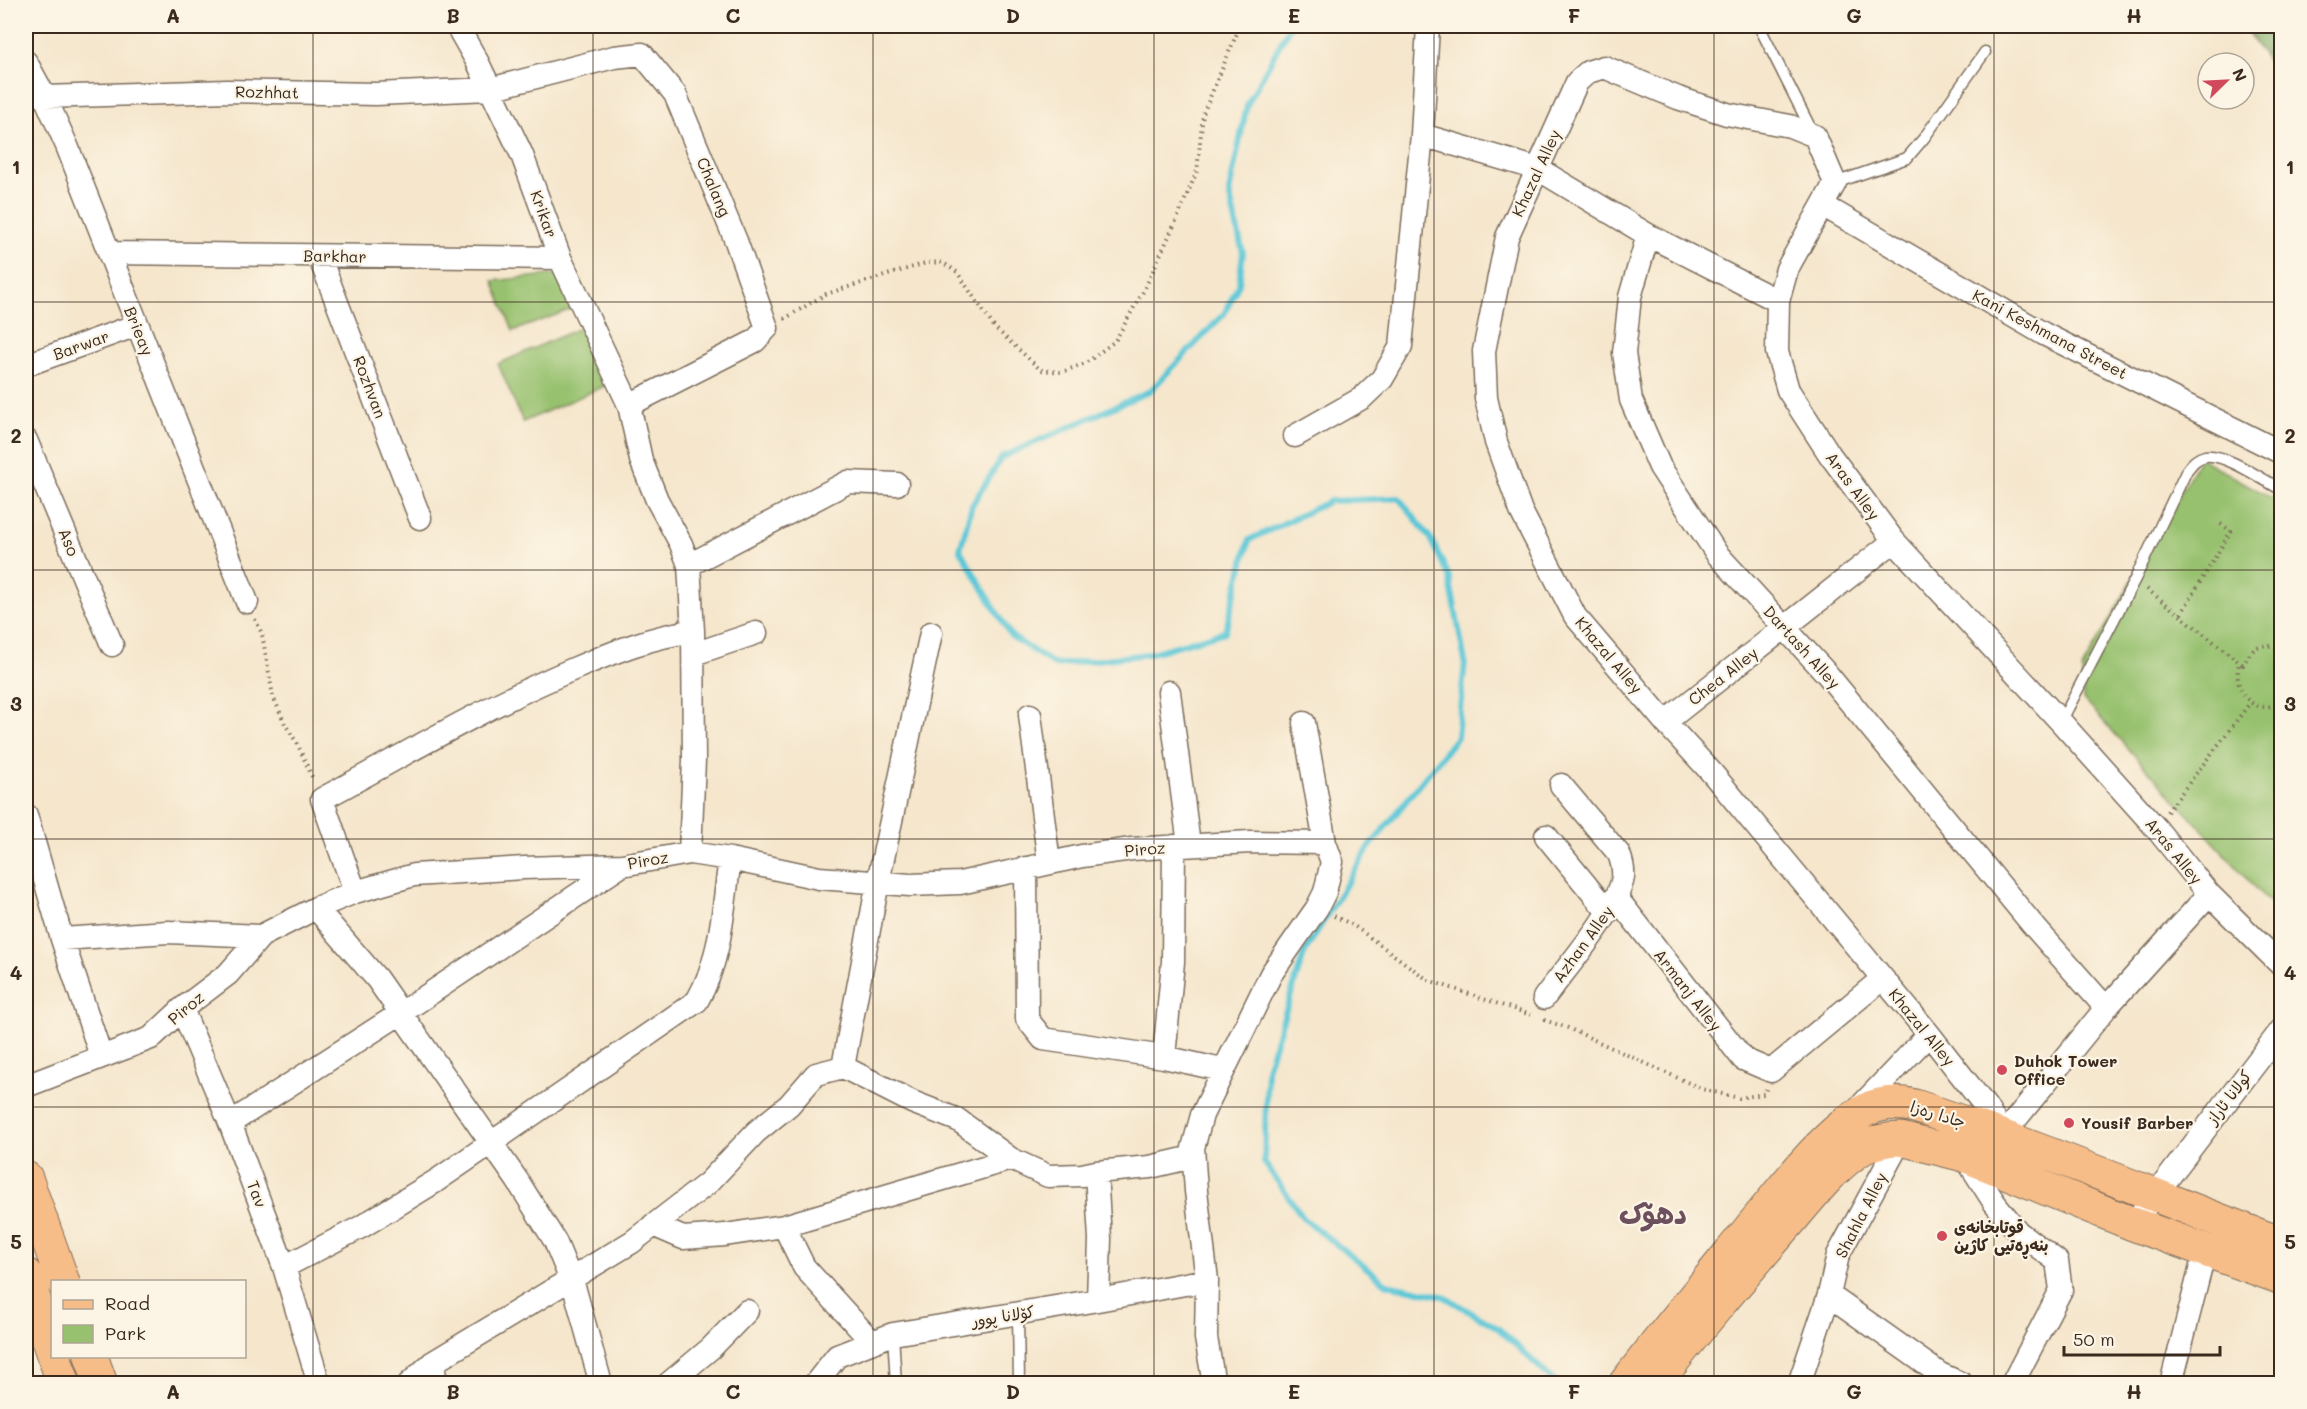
<svg xmlns="http://www.w3.org/2000/svg" width="2307" height="1409" font-family="Mali,'Playpen Sans Arabic',sans-serif">
	<style>
		.green { fill: #97c16e; stroke: #697646; stroke-width: 1.5 }
		.forest { fill: url(#forest-firs); stroke: #5a6840; stroke-width: 1.5 }
		.lines { fill: none; stroke-linecap: round; stroke-linejoin: round }
		.stream { stroke: #5cc7d7; stroke-width: 6 }
		.lane-casing { stroke: #7c6c5b; stroke-width: 13 }
		.street-casing { stroke: #7c6c5b; stroke-width: 25 }
		.primary-casing { stroke: #7c6c5b; stroke-width: 35 }
		.path { stroke: #7c6c5b; stroke-width: 4; stroke-dasharray: 1.5 4.5; stroke-linecap: butt }
		.lane { stroke: #fff; stroke-width: 10 }
		.street { stroke: #fff; stroke-width: 22 }
		.primary { stroke: #f7bd88; stroke-width: 33 }
		.grid { fill: none; stroke: #3b2a1e; stroke-width: 1.5; stroke-opacity: 0.55 }
		.poi-dot { fill: #d1495b; stroke: #fcf5e5; stroke-width: 2 }
		.labels { text-anchor: middle; stroke-width: 4.5; stroke-linejoin: round; paint-order: stroke }
		.street-label { font-size: 16px; fill: #3b2a1e; stroke: #fcf5e5 }
		.poi-label { font-size: 16px; font-weight: bold; fill: #3b2a1e; stroke: #fcf5e5; text-anchor: start }
		.town-label { font-size: 28px; font-weight: bold; fill: #6c505e; stroke: #fcf5e5 }
		.neatline { fill: none; stroke: #3b2a1e; stroke-width: 2 }
		.grid-label { font-size: 20px; text-anchor: middle; font-weight: bold; fill: #3b2a1e }
	</style>
	<defs>
		<pattern id="forest-firs" width="22" height="20" patternUnits="userSpaceOnUse" patternTransform="scale(1.5)"><rect width="22" height="20" fill="#79a761"/><path d="M5 1l3.5 6h-7zM16 11l3.5 6h-7z" fill="#64884f"/></pattern>
	</defs>
	<rect width="100%" height="100%" fill="#fcf5e5"/>
	<filter id="ink" filterUnits="userSpaceOnUse"><feTurbulence type="fractalNoise" baseFrequency=".0167" numOctaves="2"/><feDisplacementMap in="SourceGraphic" scale="12" xChannelSelector="R" yChannelSelector="G"/><feConvolveMatrix kernelMatrix="1 2 1 2 8 2 1 2 1" color-interpolation-filters="sRGB"/></filter>
	<filter id="wash" filterUnits="userSpaceOnUse"><feTurbulence type="fractalNoise" baseFrequency=".008" numOctaves="4" result="noise"/><feDisplacementMap in="SourceGraphic" scale="24" xChannelSelector="R" yChannelSelector="G"/><feGaussianBlur stdDeviation="1.35" result="paint"/><feColorMatrix in="noise" values="0 0 0 0 0 0 0 0 0 0 0 0 0 0 0 0 0 1.4 0 .05"/><feComposite in="paint" operator="in"/></filter>
	<g filter="url(#wash)">
		<rect width="100%" height="100%" fill="#f5e6cc"/>
		<path class="green" d="M559,274L575,308L513,331L493,281Z
			M582,327L607,385L523,422L498,364Z
			M2200,458L2281,503V911L2264,897L2083,699L2082,669Z"/>
		<path class="forest" d="M2243,26H2281V80Z"/>
		<g class="lines">
			<path class="stream" d="M1290,26L1247,105L1229,192L1243,253L1239,284L1224,314L1150,391L1002,457L972,505L960,550L1011,636L1055,665L1148,654L1225,632L1249,540L1330,501L1399,498L1431,539L1449,576L1465,662L1457,737L1368,849L1305,951L1267,1069L1264,1162L1304,1219L1387,1284L1443,1296L1498,1328L1557,1384"/>
		</g>
	</g>
	<g filter="url(#ink)">
		<g class="lines">
			<defs>
				<path id="lane" d="M1759,26L1813,133
					M1835,183L1907,158L1924,138L1985,52
					M2061,722L2135,579L2187,470C2192,464 2196,458 2205,456C2225,453 2263,480 2282,490
					M1018,1314L1019,1384
					M893,1334L896,1384"/>
				<path id="street" d="M457,26L478,63L522,155L560,258L629,405L641,460L657,500L681,544L689,565L693,631L694,760L690,853
					M1428,26L1422,135L1538,169L1648,235L1778,301
					M26,62L45,97L67,146L247,602
					M45,97L227,91L376,94L490,89L614,57L642,54L675,94L736,241L767,328L755,341L629,405
					M1824,206L2044,334L2282,453
					M1648,235L1630,297L1624,353L1631,400L1660,467L1717,554L1827,674L2032,924L2106,1008
					M110,253L560,258
					M319,256L420,518
					M26,365L137,325
					M1295,436L1362,398L1382,379L1401,346L1422,135
					M26,440L112,645
					M689,565L848,482L897,484
					M694,654L756,633
					M1169,692L1189,845
					M1030,715L1049,863
					M1665,722L1894,541
					M26,815L62,939L101,1056
					M1546,836L1608,912
					M1026,868L1027,1019L1043,1039L1164,1057L1222,1070
					M355,892L322,799C406,754 488,705 576,668C616,651 650,637 693,631
					M2209,894L2106,1008L2003,1135L1986,1107L1929,1034L1712,773L1665,722L1575,616L1521,511L1496,442L1486,398L1484,351L1507,237L1577,82L1588,72L1604,67L1678,98L1727,114L1790,126L1815,136L1835,183L1787,269L1778,301L1777,352L1788,390L1830,455L1894,541L2061,722L2156,828L2209,894L2282,966
					M1616,897L1743,1059L1771,1071L1882,979
					M316,908L377,979L517,1180L555,1241L575,1290L601,1384
					M62,939L168,932L261,936
					M1544,998C1565,969 1618,910 1623,877C1624,869 1622,862 1619,854L1561,785
					M182,1009L230,1123L284,1267L319,1384
					M1164,1057L1173,962L1174,846
					M843,1067L878,882L931,633
					M26,1086L151,1038L182,1009L228,974L261,936L316,908L355,892L414,875L524,868L622,865L690,853L730,859L819,878L910,885L960,883L1082,856L1132,849L1250,842L1325,843
					M1856,1111L1929,1034
					M230,1123L401,1013L622,865
					M1964,1155L1994,1202L2018,1232L2057,1261L2061,1290L2012,1384
					M1096,1172L1150,1167L1193,1157
					M2133,1224L2282,1029
					M653,1225L683,1238L725,1235L784,1226L1011,1159
					M784,1226L804,1267L871,1341
					M284,1267L361,1227L436,1181L697,1001C722,958 723,907 730,859
					M1829,1295L1940,1374L1962,1384
					M432,1363L437,1384
					M2173,1376L2205,1251
					M409,1384L432,1363L632,1242L708,1183L756,1132L789,1105L816,1074L843,1067L912,1102L958,1120L1011,1159L1048,1176L1082,1175L1096,1172L1100,1239L1098,1300
					M668,1384L711,1348L747,1311
					M815,1384L837,1356L893,1334L1098,1300L1207,1280
					M1214,1384L1206,1338L1207,1280L1196,1191L1193,1148L1202,1115L1271,974L1317,908L1325,892L1332,862L1325,843L1304,723
					M1799,1384L1829,1295L1838,1255L1901,1139"/>
				<path id="primary" d="M26,1178L63,1282
					M26,1275L52,1352
					M54,1356L64,1384
					M91,1356L101,1384
					M1625,1384C1668,1328 1713,1274 1757,1220C1786,1185 1826,1131 1866,1110C1881,1102 1898,1102 1915,1106C2039,1147 2159,1198 2282,1244
					M1655,1384C1696,1330 1740,1279 1784,1228C1808,1201 1831,1168 1861,1149C1873,1142 1887,1139 1901,1139L1964,1155L2133,1224L2282,1278"/>
			</defs>
			<use href="#lane" class="lane-casing"/>
			<use href="#street" class="street-casing"/>
			<use href="#primary" class="primary-casing"/>
			<path class="path" d="M784,319L826,294L926,263L942,262L957,272L994,327L1041,370L1062,372L1086,363L1115,341L1144,290L1177,219L1197,171L1203,114L1240,26
				M2147,589L2243,665
				M2181,614L2231,531L2219,523
				M255,619L262,634L273,696L285,724L297,743L313,779
				M2282,650C2260,640 2253,647 2243,665L2239,664C2232,691 2253,718 2282,702
				M2167,812L2250,703
				M1334,916L1353,925L1428,980L1531,1015
				M1544,1020L1568,1028L1702,1089L1739,1098L1764,1094L1766,1089"/>
			<use href="#lane" class="lane"/>
			<use href="#street" class="street"/>
			<use href="#primary" class="primary"/>
		</g>
	</g>
	<path class="grid" d="M313,26V1384M593,26V1384M873,26V1384M1154,26V1384M1434,26V1384M1714,26V1384M1994,26V1384M26,302H2282M26,570H2282M26,839H2282M26,1107H2282"/>
	<g class="poi-dot">
		<circle cx="2002" cy="1070" r="6"/>
		<circle cx="2069" cy="1123" r="6"/>
		<circle cx="1942" cy="1236" r="6"/>
	</g>
	<g class="labels">
		<g class="street-label">
			<text transform="translate(267 92) rotate(1)" y="6">Rozhhat</text>
			<text transform="translate(1536 173) rotate(-65)" y="6">Khazal Alley</text>
			<text transform="translate(714 187) rotate(67)" y="6">Chalang</text>
			<text transform="translate(544 214) rotate(70)" y="6">Krikar</text>
			<text transform="translate(335 256) rotate(1)" y="6">Barkhar</text>
			<text transform="translate(139 331) rotate(68)" y="6">Brieay</text>
			<text transform="translate(2050 334) rotate(28)" y="6">Kani Keshmana Street</text>
			<text transform="translate(81 345) rotate(-20)" y="6">Barwar</text>
			<text transform="translate(370 387) rotate(69)" y="6">Rozhvan</text>
			<text transform="translate(1853 486) rotate(54)" y="6">Aras Alley</text>
			<text transform="translate(69 542) rotate(67)" y="6">Aso</text>
			<text transform="translate(1802 647) rotate(48)" y="6">Dartash Alley</text>
			<text transform="translate(1609 655) rotate(50)" y="6">Khazal Alley</text>
			<text transform="translate(1723 676) rotate(-38)" y="6">Chea Alley</text>
			<text transform="translate(1145 849) rotate(-5)" y="6">Piroz</text>
			<text transform="translate(2174 851) rotate(51)" y="6">Aras Alley</text>
			<text transform="translate(648 860) rotate(-10)" y="6">Piroz</text>
			<text transform="translate(1583 944) rotate(-54)" y="6">Azhan Alley</text>
			<text transform="translate(1688 990) rotate(52)" y="6">Armanj Alley</text>
			<text transform="translate(186 1008) rotate(-40)" y="6">Piroz</text>
			<text transform="translate(1922 1027) rotate(51)" y="6">Khazal Alley</text>
			<text transform="translate(2229 1097) rotate(-53)" y="6">کولانا ئاراز</text>
			<text transform="translate(1938 1114) rotate(17)" y="6">جادا ره‌زا</text>
			<text transform="translate(257 1194) rotate(69)" y="6">Tav</text>
			<text transform="translate(1861 1215) rotate(-63)" y="6">Shahla Alley</text>
			<text transform="translate(1003 1316) rotate(-9)" y="6">کۆلانا پوور</text>
		</g>
		<g class="poi-label">
			<text x="2014" y="1067">Duhok Tower<tspan x="2014" dy="18">Office</tspan></text>
			<text x="2081" y="1129">Yousif Barber</text>
			<text x="1954" y="1233">قوتابخانەی<tspan x="1954" dy="18">بنەڕەتیی کاژین</tspan></text>
		</g>
		<g class="town-label">
			<text x="1653" y="1224">دھۆک</text>
		</g>
	</g>
	<rect width="2307" height="1409" fill="none" stroke="#fcf5e5" stroke-width="66"/>
	<rect x="51" y="1280" width="195" height="78" fill="#fcf5e5" stroke="#afa495" stroke-width="1.5"/>
	<rect x="63" y="1300" width="30" height="9" fill="#f7bd88" stroke="#afa495" stroke-width="1.5"/>
	<text x="105" y="1310" font-size="18" fill="#3b2a1e">Road</text>
	<rect x="63" y="1325" width="30" height="18" fill="#97c16e" stroke="#afa495" stroke-width="1.5"/>
	<text x="105" y="1340" font-size="18" fill="#3b2a1e">Park</text>
	<g transform="translate(2226 81) rotate(66)"><circle r="28" fill="#fcf5e5" stroke="#afa495" stroke-width="1.5"/>
	<path d="M0-4.5L10 22L0 15L-10 22Z" fill="#d1495b"/>
	<text y="-9" font-size="16" font-weight="bold" text-anchor="middle" fill="#3b2a1e">N</text>
	</g>
	<path d="M2064 1346v9h156v-9" fill="none" stroke="#3b2a1e" stroke-width="3"/>
	<text x="2073" y="1346" font-size="18" fill="#3b2a1e" stroke="#fcf5e5" stroke-width="4.5" paint-order="stroke">50 m</text>
	<rect x="33" y="33" width="2241" height="1343" class="neatline"/>
	<g class="grid-label">
		<text x="173" y="23">A</text>
		<text x="453" y="23">B</text>
		<text x="733" y="23">C</text>
		<text x="1013" y="23">D</text>
		<text x="1294" y="23">E</text>
		<text x="1574" y="23">F</text>
		<text x="1854" y="23">G</text>
		<text x="2134" y="23">H</text>
		<text x="16" y="174">1</text>
		<text x="2290" y="174">1</text>
		<text x="16" y="443">2</text>
		<text x="2290" y="443">2</text>
		<text x="16" y="711">3</text>
		<text x="2290" y="711">3</text>
		<text x="16" y="980">4</text>
		<text x="2290" y="980">4</text>
		<text x="16" y="1249">5</text>
		<text x="2290" y="1249">5</text>
		<text x="173" y="1399">A</text>
		<text x="453" y="1399">B</text>
		<text x="733" y="1399">C</text>
		<text x="1013" y="1399">D</text>
		<text x="1294" y="1399">E</text>
		<text x="1574" y="1399">F</text>
		<text x="1854" y="1399">G</text>
		<text x="2134" y="1399">H</text>
	</g>
</svg>
